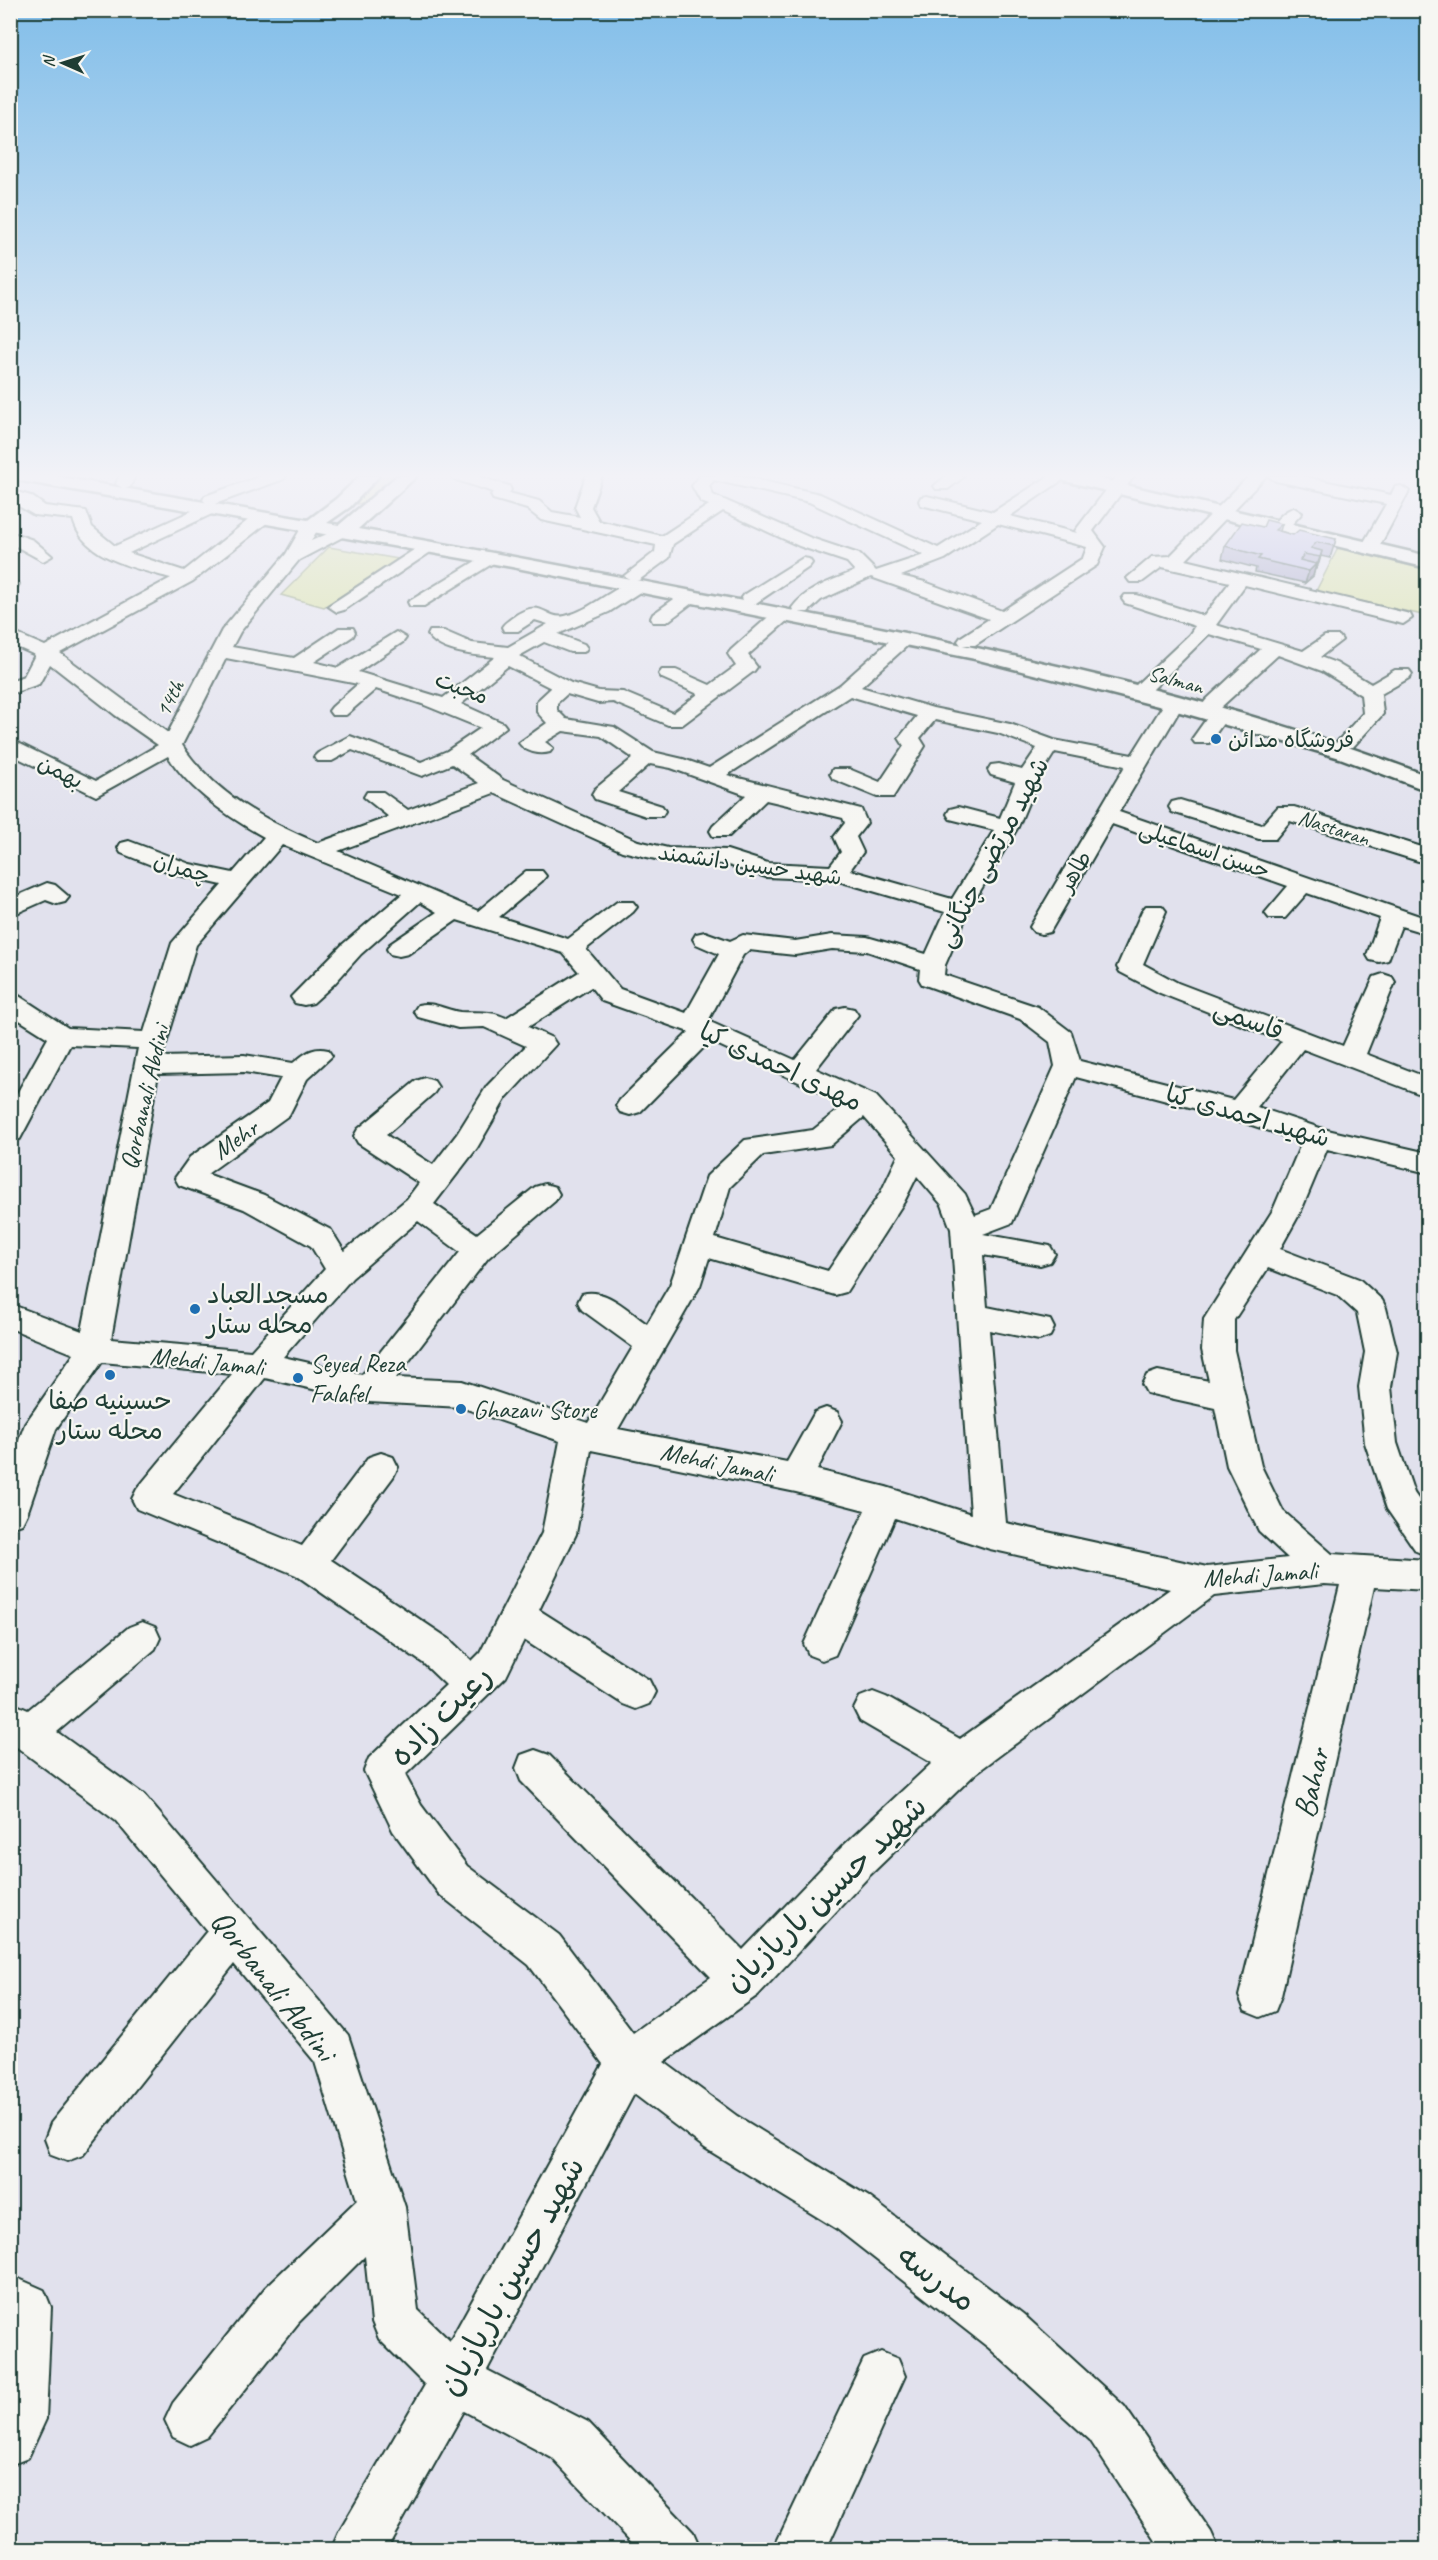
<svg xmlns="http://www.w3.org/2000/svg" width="1438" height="2560" font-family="Caveat,'Playpen Sans Arabic',sans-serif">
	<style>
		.green { fill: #d3df92; stroke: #798e63; stroke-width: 1.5 }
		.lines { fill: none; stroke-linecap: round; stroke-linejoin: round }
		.street-casing { stroke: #1f3d34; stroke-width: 4 }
		.secondary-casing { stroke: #1f3d34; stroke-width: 5 }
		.street { fill: #f6f6f2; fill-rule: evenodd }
		.secondary { fill: #f6f6f2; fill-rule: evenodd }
		.wall { fill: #9798c2; stroke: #1f3d34; stroke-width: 1.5 }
		.shaded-wall { fill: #7b7c9e; stroke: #1f3d34; stroke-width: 1.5 }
		.building { fill: #b0b1e2; stroke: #1f3d34; stroke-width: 1.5 }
		.poi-dot { fill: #1f6fb2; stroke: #f6f6f2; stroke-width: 2 }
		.labels { text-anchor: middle; stroke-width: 4.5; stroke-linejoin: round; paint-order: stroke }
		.far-street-label { font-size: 22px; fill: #1f3d34; stroke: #f6f6f2 }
		.far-poi-label { font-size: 22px; fill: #1f3d34; stroke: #f6f6f2; text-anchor: start }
		.street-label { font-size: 26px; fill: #1f3d34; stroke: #f6f6f2 }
		.poi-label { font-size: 26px; fill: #1f3d34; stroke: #f6f6f2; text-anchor: start }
		.near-street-label { font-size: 32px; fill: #1f3d34; stroke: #f6f6f2 }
	</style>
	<rect width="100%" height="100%" fill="#e1e1ed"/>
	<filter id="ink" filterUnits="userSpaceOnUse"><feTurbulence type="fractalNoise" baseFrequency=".0167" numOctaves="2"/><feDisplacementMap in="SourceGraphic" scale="12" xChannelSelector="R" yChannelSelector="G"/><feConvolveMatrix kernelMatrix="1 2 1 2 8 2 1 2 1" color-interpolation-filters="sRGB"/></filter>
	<g filter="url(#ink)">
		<path class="green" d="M376,476H397L374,500L357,504L358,498Z
			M329,547L398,559L324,607L281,595Z
			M1338,548L1427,570V616L1316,591Z"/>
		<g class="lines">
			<defs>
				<path id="street" d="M119,476H135L130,487L124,489L116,484Z
					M262,476H286L284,479L212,505L216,509L214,513L129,553L184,571L256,514H268L271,518L268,522L193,581L60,653L168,733L222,630L286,554L304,523L310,522L319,527L311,541L343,527L352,532L299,560L240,632L232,647L294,658L339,628H353L355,632L353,636L314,662L338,668L396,632L406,638L403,642L358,672L443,698L495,657C475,655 440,653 428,635L430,631H444L472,643L508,647L548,624L535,620L518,631H504L502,627C505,622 511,619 516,615C543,598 545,620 565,616C592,610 611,587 637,581L646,586L643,590L609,612L558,634L584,644L587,648L584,652H570L544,642L519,656L571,683L599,691L623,692L673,713L698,694L662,678L659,674L662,670H676L710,685L736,666L728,654L731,650L775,611H789L791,615L789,619L748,655L757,667L754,671L682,725H668L613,702L598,703L567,694L557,703V710L566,719L614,727L653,752L683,759L709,768L840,685L895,636H909L912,640L909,644L861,687L933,708L1010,724L1054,740L1132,755L1167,699H1181L1184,703L1119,812L1428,919V934L1401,926L1388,960L1379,962L1370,960L1367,955L1380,918L1307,893L1285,918H1269L1265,913L1288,886L1112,824L1050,932L1042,934L1034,932L1030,927L1125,766L1055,752L1038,779L1018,827L970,908L945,965L944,975L1038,1007L1071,1032L1080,1061L1233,1100L1282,1041L1160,993L1120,972L1117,967L1142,911L1146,906H1162L1166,911L1143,964L1178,983L1343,1046L1374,977L1383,974L1392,977L1395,982L1366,1054L1428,1078V1097L1303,1049L1257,1107L1323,1129L1428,1153V1173L1327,1149L1301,1211L1280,1249L1359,1279L1382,1300L1386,1308L1397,1352L1391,1387L1397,1443L1414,1493L1428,1513V1556L1416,1551L1387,1509L1365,1443L1359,1387L1365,1352L1357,1313L1337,1295L1268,1268L1234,1320V1350L1261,1466L1283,1511L1332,1554L1428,1560V1590L1374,1587L1281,1996L1275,2011L1260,2017L1245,2011L1239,1996L1340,1585L1324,1584L1214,1596L976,1773L870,1875L758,1995L664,2062L737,2116L869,2197L1023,2314L1124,2406L1211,2532L1219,2550H1162L1090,2440L989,2348L837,2229L705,2148L634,2094L487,2370L588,2422L693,2532L701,2550H639L552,2458L464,2411L386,2550H331L339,2532L425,2385L379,2339L372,2322L365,2256L299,2322L207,2437L190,2445L173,2437L165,2420L173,2403L265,2288L357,2200L315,2062L234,1964L83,2155L67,2161L51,2155L45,2139L51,2123L207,1931L116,1821L10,1742V1702L28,1710L129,1627L142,1622L155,1627L160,1638L155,1649L57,1732L144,1795L348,2035L405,2207L418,2310L450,2341L603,2064L529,1965L439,1894L393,1831L364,1771L369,1758L446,1685L423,1663L296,1575L137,1509L132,1499L137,1489L232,1374L102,1362L56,1429L27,1514L22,1524L10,1528V1464L25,1424L74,1354L10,1328V1304L82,1331L138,1048L70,1045L20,1139L10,1141V1106L48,1038L10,1014V994L19,996L68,1028L144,1032L172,943L222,885L174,874L121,853L118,848L121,843L129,841L190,864L233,873L264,837C230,818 189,790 168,756L96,796L10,754V739L96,781L158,745L115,715L50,664L39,684L10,694V681L24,676L35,655L10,644V631L45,646L171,578C138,569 82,558 73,519L34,515L10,501V490L31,496L45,506L86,511L92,527L115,546L207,504L203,500L205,496ZM226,658L358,684L332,707L329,711L332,715H346L376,689L422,704L481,728L447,751L421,762L350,736L318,753L314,757L318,761H332L352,750L422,776L452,764L479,783L408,810L383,792H367L364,797L389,817L318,843C267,822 213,793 182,745ZM508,666L551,688L537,701V712L547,723L519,743C525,752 540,755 550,752L553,748L545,742L563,731L601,736L633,758L595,789L592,794L595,799L646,816H662L665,811L662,806L618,792L650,764L671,768L746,795L713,826L710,831L713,836H729L766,800L843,818L845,823L834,837L841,852L830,866L768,863L727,850L668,848L638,841L503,780L468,755L506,727L503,723L461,704ZM850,696L917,716L899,738L904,746L880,782L849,769H833L830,774L833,779L877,797H893L925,746L920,738L935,720L998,733L1037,748L1022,770L999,764L991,765L988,770L991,775L1015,782L1000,818L958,807L950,809L947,814L950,819L994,830L952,899L850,870L863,852L856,837L867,823L861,809L727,775ZM494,793L622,851L668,862L725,864L766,877L835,880L945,912L926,954L867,937L832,935L795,941L743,935L730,941L705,932L696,934L693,939L696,944L719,954L686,1013L620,989L586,949L633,912L637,907L633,902H617L568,939L499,917L542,881L546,876L542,871H526L478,911L338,851ZM282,845L402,894L343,944L291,997L295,1003L304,1005L313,1003L334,984L361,954L420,902L437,912L390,944L387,949L390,954L399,956L408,954L457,920L563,953L579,972L506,1018C490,1010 477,1013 460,1012C445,1010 433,1001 418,1005L414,1011L418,1017L458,1028L484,1027L526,1046L487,1086L457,1134L433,1165L386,1135L434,1093L438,1087L434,1081L425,1078L416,1081L358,1129L354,1136L358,1143L419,1183L407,1199L344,1251L331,1230L264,1195L207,1174L289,1115L307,1079L332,1056L328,1050C312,1046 305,1054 293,1063L244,1055L162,1057L196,945ZM832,949L867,951L920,969L919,979L922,984L1020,1019L1050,1042L1055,1066L991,1209L975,1215L965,1194L876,1096L816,1069L858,1015L854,1009L845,1007L836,1009L795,1060L708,1021L743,955L749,950L795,955ZM591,987L602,1001L689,1032L620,1100L616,1106L620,1112L630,1115L640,1112L710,1041L846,1104L813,1130L745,1140L707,1176L670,1285L647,1324C628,1311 606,1287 582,1294L578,1302L582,1310L633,1347L588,1423L462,1381L396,1378L488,1258L555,1201L559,1194L555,1187L545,1184L535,1187L477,1234L434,1204L477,1148L506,1098L556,1044L552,1038L528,1027ZM244,1072L281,1078L268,1103L190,1157L175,1178L179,1185L244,1209L311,1246L325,1269L251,1351L111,1339L158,1074ZM1076,1077L1231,1118L1302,1142L1273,1210L1204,1319L1202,1350L1209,1381L1158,1371L1147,1375L1142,1384L1147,1393L1215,1408L1227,1466L1254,1521L1259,1531L1288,1558L1207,1567L1006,1523L989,1330L1039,1340L1050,1336L1054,1328L1050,1320L987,1307L983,1255L1040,1265L1050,1262L1055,1254L1050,1246L983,1234L1012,1223ZM864,1117L898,1156L881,1192L828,1271L715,1238L730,1187L763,1155L831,1145ZM917,1176L942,1205L951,1229L971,1514L886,1487L817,1470L842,1421L837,1412L826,1408L815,1412L787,1462L618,1429L700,1286L709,1258L835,1295L846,1292L904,1202ZM418,1221L460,1252L362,1375L283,1357L352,1278ZM265,1378L369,1402L461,1407L560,1441L542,1533L480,1653L472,1661L449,1639L331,1560L393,1477L398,1467L393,1457L381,1453L369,1457L302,1546L173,1494ZM591,1450L796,1492L865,1510L804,1644L809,1655L822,1660L835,1655L895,1518L990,1549L1170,1589L960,1739L886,1697L873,1692L860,1697L854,1709L860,1721L932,1763L842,1847L743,1950L549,1755L535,1750L521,1755L516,1768L521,1781L711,1977L633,2033L559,1935L467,1866L421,1805L405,1775L506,1677L524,1640L623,1704L636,1709L649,1704L655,1692L649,1680L539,1610L576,1534Z
					M452,476H477L509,486L511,490L509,493L539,501L552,512L580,517L575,507L586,476H602L591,507L599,521L662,536L709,505L701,502L692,486L700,476H741L820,494L938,548L982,520L921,505L919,501L921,497L927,496L993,512L1049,476H1068L1010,516L1077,533L1075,531L1117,476H1134L1093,531L1105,547L1097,565L975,645H961L958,641L961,637L989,619L871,577L821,600L808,612H794L792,608C806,588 834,580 855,571L847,562L799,546L723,511L673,544L669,558L639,580L633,581L624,576L655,552L656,545L541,520L527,509L493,499L491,495L493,492L454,479ZM714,480L809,502L924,555L876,571L859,554L811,538L713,495L709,486ZM998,524L1087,547L1083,558L1002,611L925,582L901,576L945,559Z
					M946,476H965L948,489H936L934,486Z
					M1249,476H1266L1186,560L1410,614L1412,618L1403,624L1245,585L1216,625L1303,651L1325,636H1339L1342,640L1320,657L1336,663L1371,684L1395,670H1409L1412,674L1409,678L1381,694L1383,714L1353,747H1339L1336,743L1363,713L1361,695L1322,671L1278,655L1220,708H1206L1203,704L1206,700L1261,649L1209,634L1153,689H1139L1136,685L1189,635L1195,626L1125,603L1122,599L1125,595H1137L1204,616L1230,582L1162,567L1142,582H1130L1127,578L1152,557L1170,556Z
					M1268,476H1300L1391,495L1395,487L1401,486L1409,491L1378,549L1369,554L1360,549L1386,504L1276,481Z
					M1294,508L1302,513L1285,532H1273L1270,528C1276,520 1285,510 1294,508Z
					M10,532L33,540L52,556L43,561L10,543Z
					M426,542L432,543L435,547L432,551L344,610L337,612L328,606Z
					M489,553L495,554L498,558L495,562L424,606H410L408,602Z
					M803,558L809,559L812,563L809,567L756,603H744L741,599L744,595Z
					M10,579L19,584L16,589L10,590Z
					M690,591L696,592L699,596L696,600L667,622H653L651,618L653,614L684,592Z
					M1219,709L1226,711L1229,715L1209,743H1195L1192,739L1212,711Z
					M1180,800L1262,825L1278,807H1294L1428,849V864L1290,821L1275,839H1259L1172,812L1169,807L1172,802Z
					M47,883L55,885L69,897L65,902L57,904L46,900L10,916V899Z
					M10,2275L44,2290L51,2307L46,2419L28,2458L10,2465Z
					M881,2352L898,2359L905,2376L826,2550H773L864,2359Z"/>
				<path id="secondary" d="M13,476H54L308,520L336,499L360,476H379L350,507L327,523L339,525L397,476H417L358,529C511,555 662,585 814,615C1021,655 1231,700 1428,776V791L1340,758L1296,745L1166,708L975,659L512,567L22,481Z
					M1056,476H1088L1428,556V568L1065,481Z"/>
			</defs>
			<use href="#street" class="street-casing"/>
			<use href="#secondary" class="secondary-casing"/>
			<use href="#street" class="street"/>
			<use href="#secondary" class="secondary"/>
		</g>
		<path class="wall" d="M1282,524L1280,531L1293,535L1336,539L1330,558L1321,556L1316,569H1315L1313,576L1305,583L1255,572L1256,568L1222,559L1225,546Z"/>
		<path class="shaded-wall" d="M1322,551L1319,563L1316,569Z
			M1316,564L1313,576L1305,583L1309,571Z"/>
		<path class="building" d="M1266,520L1282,524L1275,530L1293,535L1299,530L1336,539L1334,546L1317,542L1311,548L1322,551L1320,557L1304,554L1300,560L1316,564L1309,571L1258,559L1261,556L1225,546L1242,522L1263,527Z"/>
	</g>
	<linearGradient id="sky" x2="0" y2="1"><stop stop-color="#82bee9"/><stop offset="0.57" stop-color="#f2f2f7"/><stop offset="1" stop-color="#f2f2f7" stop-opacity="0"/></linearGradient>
	<rect width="1438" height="835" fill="url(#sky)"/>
	<g class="poi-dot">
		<circle cx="1216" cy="739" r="6"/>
		<circle cx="195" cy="1309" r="6"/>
		<circle cx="110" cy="1375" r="6"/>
		<circle cx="298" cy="1378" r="6"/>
		<circle cx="461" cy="1409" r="6"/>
	</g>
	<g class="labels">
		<g class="far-street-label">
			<text transform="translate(1176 679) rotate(15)" y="8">Salman</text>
			<text transform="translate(462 687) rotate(21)" y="8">محبت</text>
			<text transform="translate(169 698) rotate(-63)" y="8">14th</text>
			<text transform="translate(61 771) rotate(28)" y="8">بهمن</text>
			<text transform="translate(1334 827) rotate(18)" y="8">Nastaran</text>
			<text transform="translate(1205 849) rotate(19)" y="8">حسن اسماعیلی</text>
			<text transform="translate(750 864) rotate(8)" y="8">شهید حسین دانشمند</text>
			<text transform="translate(182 867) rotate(17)" y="8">چمران</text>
			<text transform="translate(1074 871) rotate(-60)" y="8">طاهر</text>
		</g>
		<g class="far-poi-label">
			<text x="1228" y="747">فروشگاه مدائن</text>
		</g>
		<g class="street-label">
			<text transform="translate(992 852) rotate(-62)" y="9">شهید مرتضی چنگانی</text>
			<text transform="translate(1249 1019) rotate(21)" y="9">قاسمی</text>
			<text transform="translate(781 1066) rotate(25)" y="9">مهدی احمدی کیا</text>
			<text transform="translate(144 1097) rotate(-77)" y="9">Qorbanali Abdini</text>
			<text transform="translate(1248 1115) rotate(16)" y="9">شهید احمدی کیا</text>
			<text transform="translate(235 1139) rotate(-35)" y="9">Mehr</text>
			<text transform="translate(207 1361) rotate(6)" y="9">Mehdi Jamali</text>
			<text transform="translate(717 1462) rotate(12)" y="9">Mehdi Jamali</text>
			<text transform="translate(1260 1574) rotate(-4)" y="9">Mehdi Jamali</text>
		</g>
		<g class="poi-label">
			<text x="207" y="1303">مسجدالعباد<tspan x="207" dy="30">محله ستار</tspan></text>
			<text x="310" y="1372">Seyed Reza<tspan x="310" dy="30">Falafel</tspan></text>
			<text x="110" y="1409" text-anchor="middle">حسینیه صفا<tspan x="110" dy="30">محله ستار</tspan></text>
			<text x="473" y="1418">Ghazavi Store</text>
		</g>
		<g class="near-street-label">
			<text transform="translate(440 1715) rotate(-45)" y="11">رعیت زاده</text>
			<text transform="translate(1311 1783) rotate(-77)" y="11">Bahar</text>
			<text transform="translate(825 1893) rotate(-44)" y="11">شهید حسین بارپازیان</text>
			<text transform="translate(274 1985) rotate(52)" y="11">Qorbanali Abdini</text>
			<text transform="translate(511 2276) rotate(-61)" y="11">شهید حسین بارپازیان</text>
			<text transform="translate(937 2278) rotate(37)" y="11">مدرسه</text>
		</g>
	</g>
	<rect width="1438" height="2560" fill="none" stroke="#f6f6f2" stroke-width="36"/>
	<rect x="18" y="18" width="1402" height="2524" fill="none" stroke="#1f3d34" stroke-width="2" filter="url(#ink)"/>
	<g transform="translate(63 63) rotate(273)" stroke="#f6f6f2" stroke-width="4.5" paint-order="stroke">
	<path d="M0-4.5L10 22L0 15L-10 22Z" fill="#1f3d34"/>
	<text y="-9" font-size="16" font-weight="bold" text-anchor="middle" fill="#1f3d34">N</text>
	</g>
</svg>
